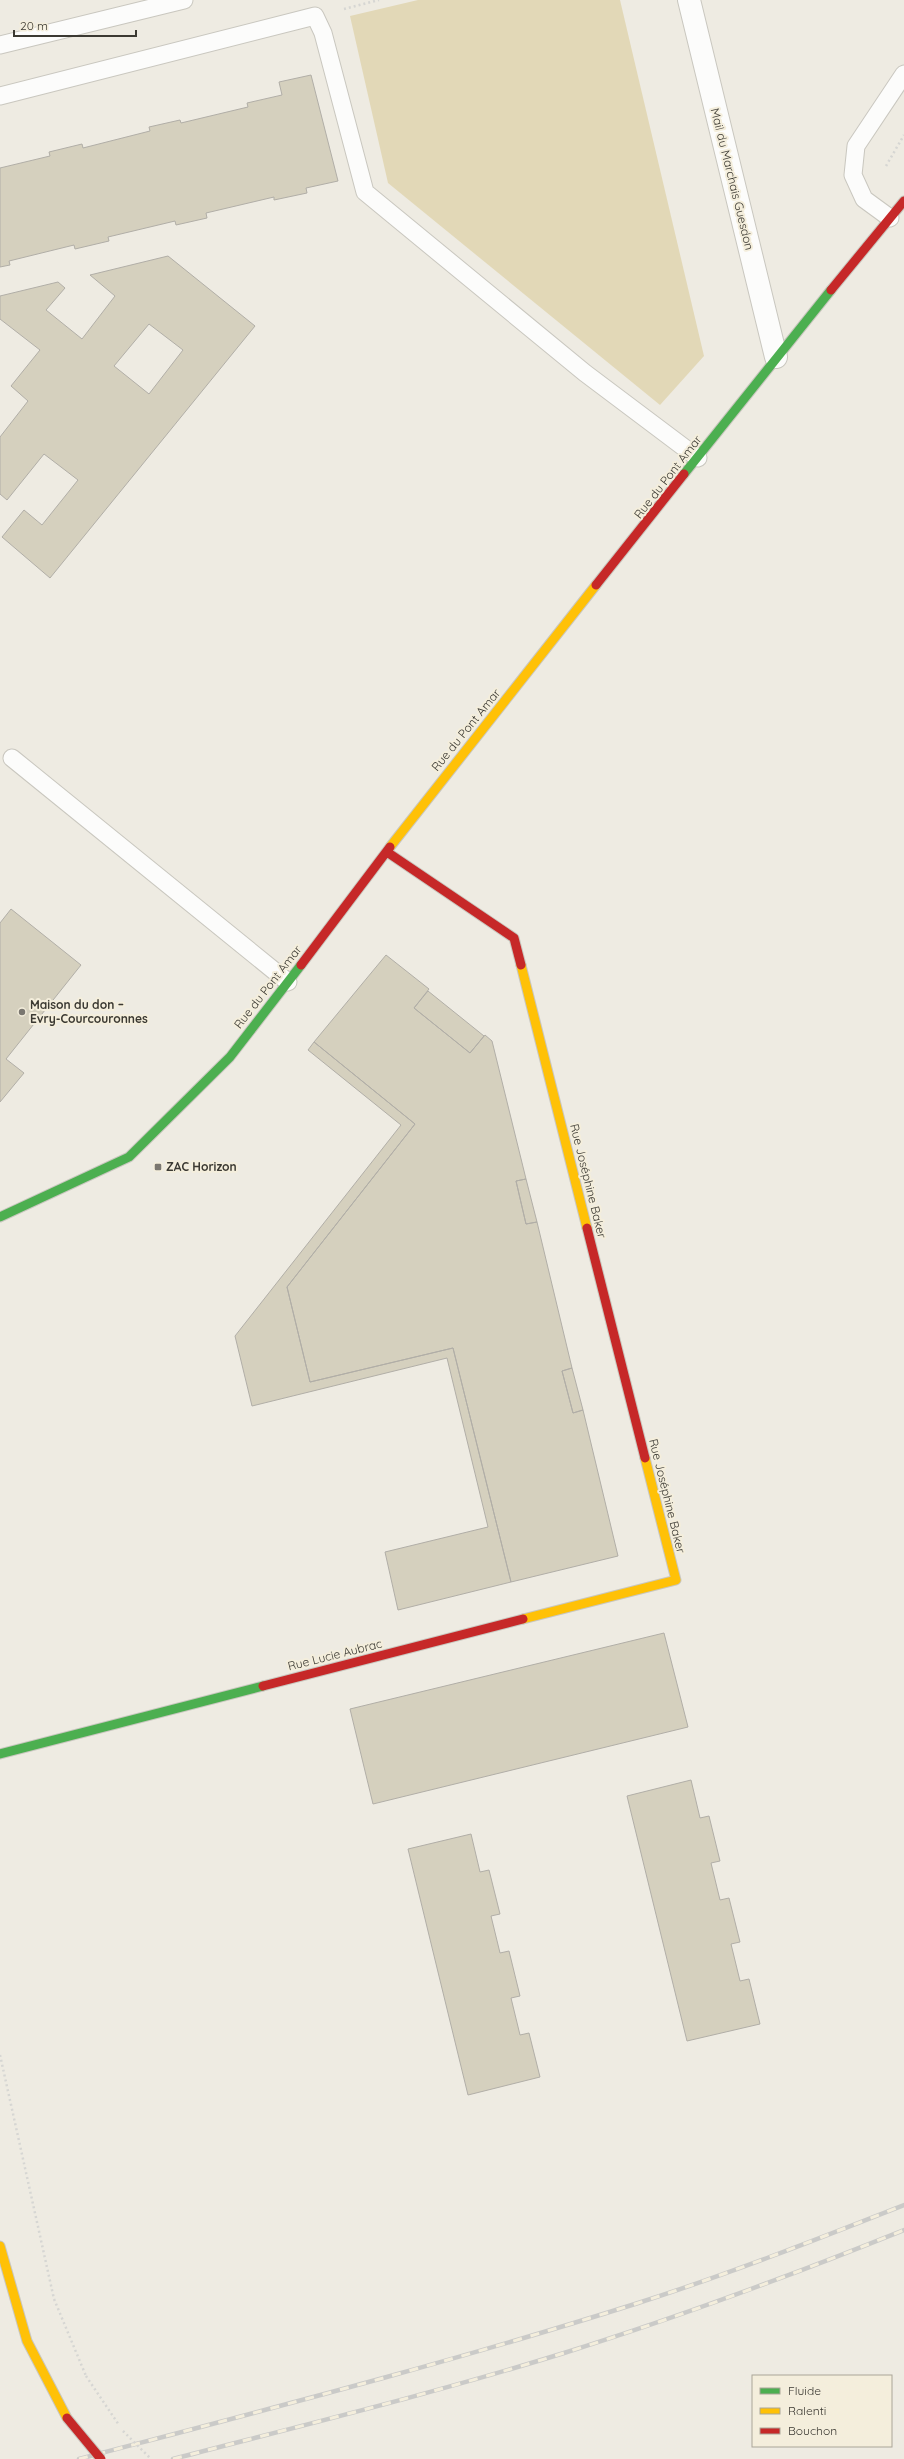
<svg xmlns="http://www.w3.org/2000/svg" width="904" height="2459" font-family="Quicksand,sans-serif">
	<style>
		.green { fill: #e2d8b7 }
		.building { fill: #d5d0be; stroke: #b1aea7; fill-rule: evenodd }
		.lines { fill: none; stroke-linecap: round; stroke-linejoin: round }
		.lane-casing { stroke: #c9c7bf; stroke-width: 19 }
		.street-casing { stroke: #c9c7bf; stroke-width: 24 }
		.fast-casing { stroke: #c9c7bf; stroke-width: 11 }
		.slow-casing { stroke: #c9c7bf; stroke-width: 11 }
		.jam-casing { stroke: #c9c7bf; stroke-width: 11 }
		.path { stroke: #d6d6d3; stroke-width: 2.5; stroke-dasharray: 2 3; stroke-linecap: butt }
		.lane { stroke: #fcfcfb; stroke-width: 17 }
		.street { stroke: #fcfcfb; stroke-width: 22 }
		.fast { stroke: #4caf50; stroke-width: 9 }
		.slow { stroke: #ffc107; stroke-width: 9 }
		.jam { stroke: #c62828; stroke-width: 9 }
		.rail-casing { stroke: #cacac8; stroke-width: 4.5 }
		.rail { stroke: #f4eedc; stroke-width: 3; stroke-dasharray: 9; stroke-linecap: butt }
		.jam-bridge-casing { stroke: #c9c7bf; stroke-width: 11; stroke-linecap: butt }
		.path-bridge { stroke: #d6d6d3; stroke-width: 2.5; stroke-dasharray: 2 3; stroke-linecap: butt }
		.jam-bridge { stroke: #c62828; stroke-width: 9 }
		.poi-dot { fill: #7a7770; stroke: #f4eedc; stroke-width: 1.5 }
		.labels { text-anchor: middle; stroke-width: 4; stroke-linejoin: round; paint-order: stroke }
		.street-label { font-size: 12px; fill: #3b3932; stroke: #f4eedc }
		.poi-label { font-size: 12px; font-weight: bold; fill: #3b3932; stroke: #f4eedc; text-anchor: start }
	</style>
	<rect width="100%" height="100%" fill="#eeebe2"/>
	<path class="green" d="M418,0H620L704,356L660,405L388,183L350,16Z"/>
	<path class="building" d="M311,75L338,181L306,188L307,193L274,200V197L206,213L207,218L176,225L175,221L108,237L109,241L75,249L74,245L9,261L10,265L0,267V168L50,156L49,152L82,144L83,148L150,131L149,127L180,120L181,123L248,107L247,103L282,95L279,82Z
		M168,256L255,326L50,578L2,537L24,510L42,525L78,480L44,454L7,500L0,494V437L28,401L11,386L40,350L0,319V296L58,282L65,288L46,310L82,339L115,296L90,275ZM149,324L183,350L149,394L114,366Z
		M11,909L81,965L6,1059L24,1073L0,1102V923Z
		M386,955L429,989L414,1008L470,1053L485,1035L492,1041L526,1179L516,1181L526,1224L537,1222L572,1368L562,1371L573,1413L583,1410L618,1556L511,1582L453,1348L310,1382L287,1287L415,1124L314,1042Z
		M428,991L484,1036L470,1053L414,1008Z
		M314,1042L415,1124L287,1287L310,1382L453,1348L511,1582L398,1610L385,1552L488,1527L447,1358L252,1406L235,1336L401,1125L308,1050Z
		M526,1179L537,1222L526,1224L516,1181Z
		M572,1368L583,1410L573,1413L562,1371Z
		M664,1633L688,1727L373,1804L350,1709Z
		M691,1780L700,1818L709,1816L720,1861L711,1863L720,1900L729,1898L740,1942L731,1944L740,1981L749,1979L760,2024L687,2041L627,1796Z
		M471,1834L480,1872L489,1870L500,1914L491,1916L500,1953L509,1951L520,1996L511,1998L520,2035L529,2033L540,2077L468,2095L408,1849Z"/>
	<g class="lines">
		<defs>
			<path id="lane" d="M0,45L184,0
				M0,96L315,16L323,33L365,192L585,373L698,458
				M890,218L864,199L853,175L856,146L904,74
				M12,758L288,982"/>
			<path id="street" d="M689,0L776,357"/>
			<path id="fast" d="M684,474L831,290
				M0,1217L129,1157L230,1057L301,965
				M0,1754L263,1686"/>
			<path id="slow" d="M390,847L596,585
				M521,965L587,1228
				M523,1619L676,1580L645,1458
				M0,2246L27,2341L67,2418"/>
			<path id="jam" d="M831,290L904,201
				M596,585L684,474
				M387,852L514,938L521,965
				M301,965L390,847
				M587,1228L645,1458
				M263,1686L523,1619"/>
		</defs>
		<use href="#lane" class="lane-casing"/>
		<use href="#street" class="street-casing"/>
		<use href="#fast" class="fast-casing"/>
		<use href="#slow" class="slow-casing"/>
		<use href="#jam" class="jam-casing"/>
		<path class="path" d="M344,9L379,0
			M886,166L904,135
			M0,2055L54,2299L86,2376"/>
		<use href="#lane" class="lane"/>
		<use href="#street" class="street"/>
		<use href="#fast" class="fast"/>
		<use href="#slow" class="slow"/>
		<use href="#jam" class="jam"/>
		<defs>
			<path id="rail" d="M79,2459C265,2410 452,2362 635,2304C726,2275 815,2240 904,2205
				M173,2459C304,2425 435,2393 564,2353C679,2317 792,2275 904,2230"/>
		</defs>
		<use href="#rail" class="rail-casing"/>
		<use href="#rail" class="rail"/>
		<defs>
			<path id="jam-bridge" d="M67,2418L101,2459"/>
		</defs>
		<use href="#jam-bridge" class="jam-bridge-casing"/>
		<path class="path-bridge" d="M86,2376L119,2425
			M123,2431L151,2459"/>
		<use href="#jam-bridge" class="jam-bridge"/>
	</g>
	<g class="poi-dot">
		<circle cx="22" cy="1012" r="4"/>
		<rect x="154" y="1163" width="8" height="8" rx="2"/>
	</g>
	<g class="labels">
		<g class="street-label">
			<text transform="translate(732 179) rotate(76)" y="4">Mail du Marchais Guesdon</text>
			<text transform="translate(668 477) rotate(-52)" y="4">Rue du Pont Amar</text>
			<text transform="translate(466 730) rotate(-51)" y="4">Rue du Pont Amar</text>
			<text transform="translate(268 987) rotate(-52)" y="4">Rue du Pont Amar</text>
			<text transform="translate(588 1181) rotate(76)" y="4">Rue Joséphine Baker</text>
			<text transform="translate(667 1496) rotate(76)" y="4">Rue Joséphine Baker</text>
			<text transform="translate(335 1655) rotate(-14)" y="4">Rue Lucie Aubrac</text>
		</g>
		<g class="poi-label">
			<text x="30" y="1009">Maison du don –<tspan x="30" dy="14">Evry-Courcouronnes</tspan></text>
			<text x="166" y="1171">ZAC Horizon</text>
		</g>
	</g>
	<rect x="752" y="2375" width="140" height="72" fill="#f4eedc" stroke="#aaa698"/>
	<rect x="760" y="2388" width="20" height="6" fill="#4caf50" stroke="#aaa698"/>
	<text x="788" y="2395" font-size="12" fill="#3b3932">Fluide</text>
	<rect x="760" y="2408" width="20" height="6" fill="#ffc107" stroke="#aaa698"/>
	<text x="788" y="2415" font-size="12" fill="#3b3932">Ralenti</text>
	<rect x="760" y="2428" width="20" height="6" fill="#c62828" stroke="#aaa698"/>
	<text x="788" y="2435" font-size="12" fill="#3b3932">Bouchon</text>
	<path d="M14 30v6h122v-6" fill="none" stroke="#3b3932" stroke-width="2"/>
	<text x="20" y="30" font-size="12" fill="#3b3932" stroke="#f4eedc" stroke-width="3" paint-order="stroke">20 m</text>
</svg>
